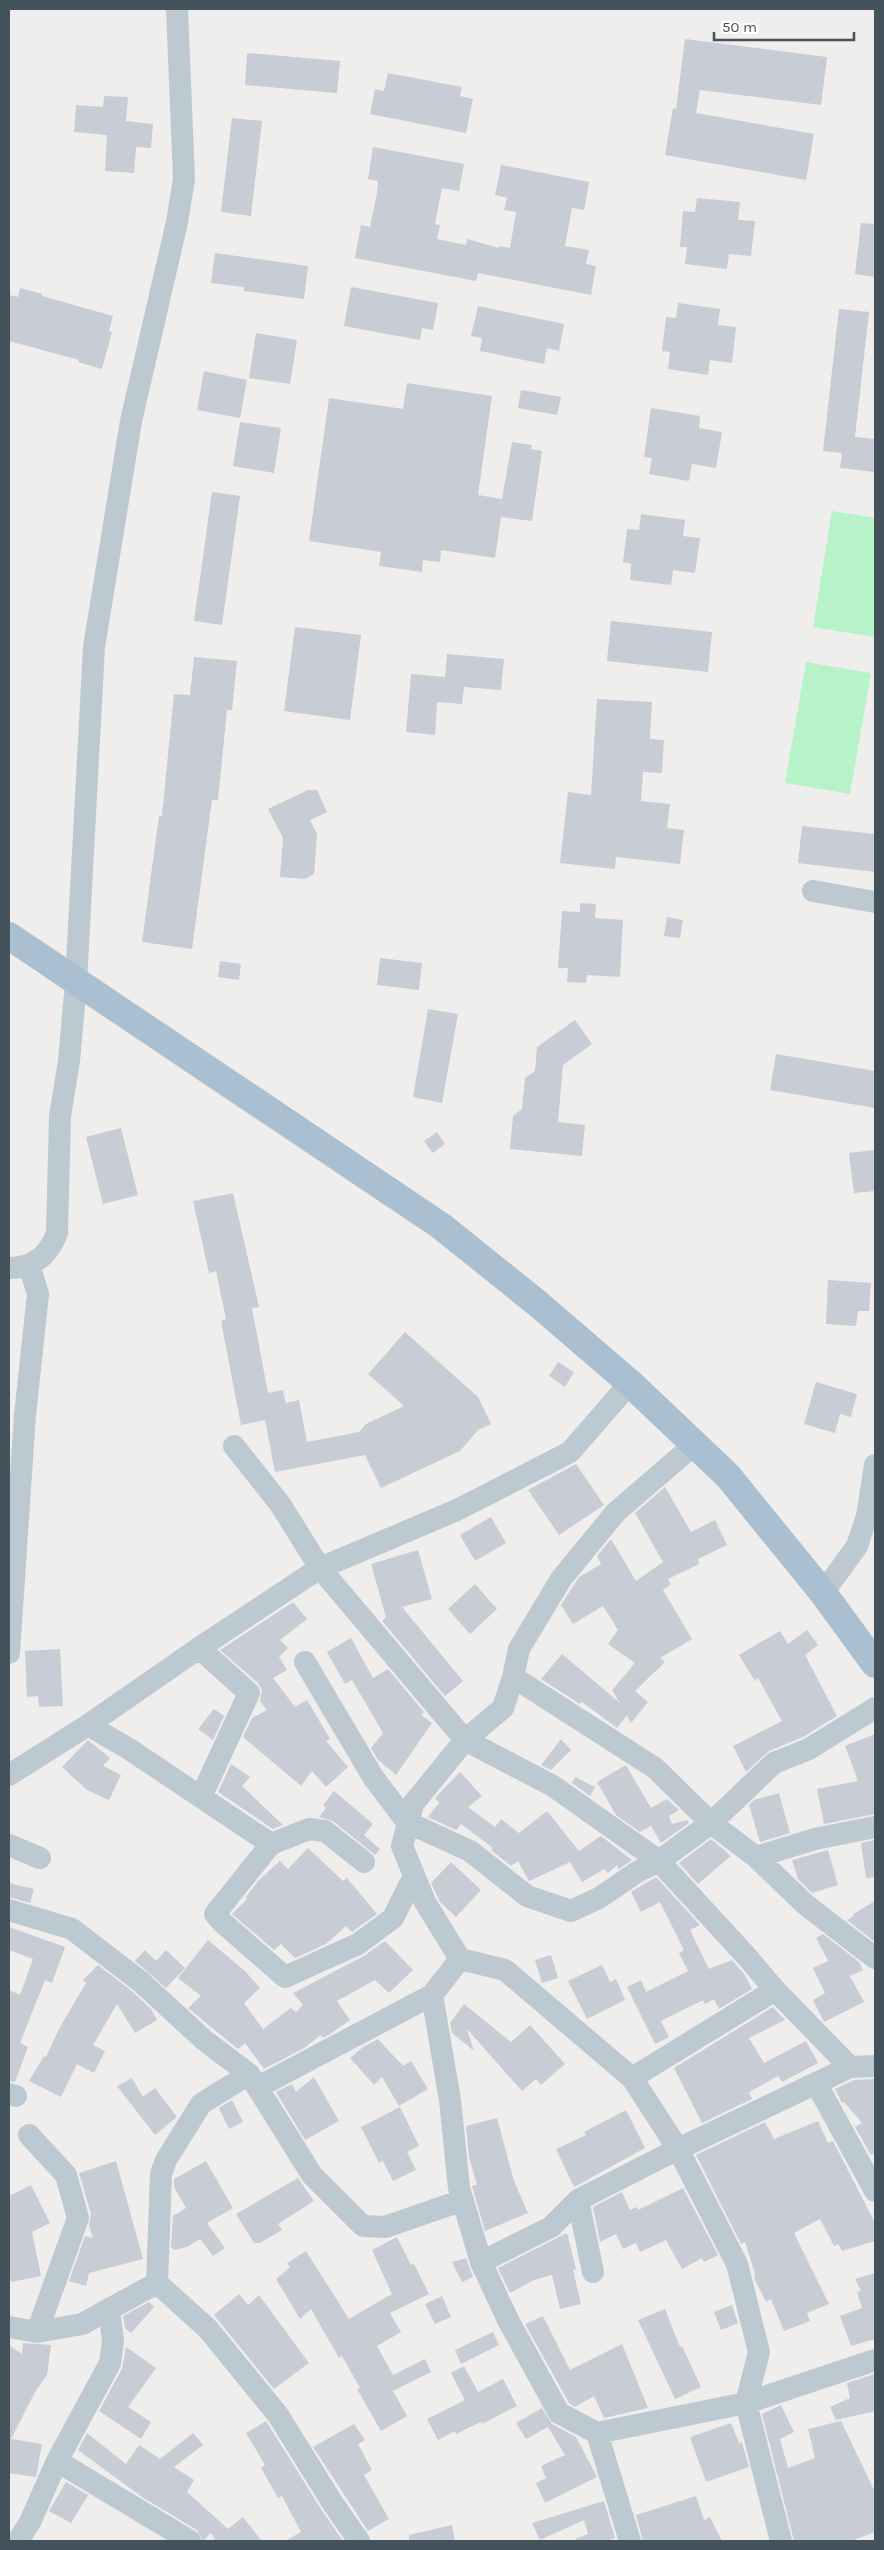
<svg xmlns="http://www.w3.org/2000/svg" width="884" height="2550" font-family="Karla,sans-serif">
	<style>
		.green { fill: #b6f3c9 }
		.building { fill: #c8ccd4 }
		.lines { fill: none; stroke-linecap: round; stroke-linejoin: round }
		.minor { stroke: #bcc9d1; stroke-width: 22 }
		.primary { stroke: #aabfcf; stroke-width: 28 }
	</style>
	<rect width="100%" height="100%" fill="#f0eded"/>
	<path class="green" d="M832,511L875,518V637L813,627Z
		M806,662L871,673L850,794L785,783Z"/>
	<path class="building" d="M685,39L827,57L821,105L700,90L696,113L814,134L806,180L665,155L673,108L676,109Z
		M247,53L340,61L337,93L245,85Z
		M388,73L462,87L460,96L473,99L466,133L370,114L375,89L384,91Z
		M104,96L128,97L126,121L153,124L151,148L136,147L134,173L105,171L107,135L74,132L76,105L103,107Z
		M232,118L262,121L251,216L221,212Z
		M373,147L464,164L459,191L442,188L435,224L440,225L437,239L466,245L467,239L499,248V246L510,248L516,212L504,210L507,198L495,195L501,165L589,182L584,210L572,208L565,246L589,250L586,264L596,266L591,295L478,273L476,281L355,258L361,225L370,227L377,193L378,181L368,179Z
		M697,198L740,202L738,220L755,221L751,256L729,254L727,269L685,264L687,247H680L683,211L695,212Z
		M861,223L875,224V277L855,274Z
		M215,253L308,266L304,299L244,291V287L211,283Z
		M351,287L438,303L433,330L422,328L420,340L344,326Z
		M20,288L42,294V296L113,316L109,331L112,332L102,369L78,362L79,360L9,341V295L18,297Z
		M678,303L720,309L718,325L736,327L732,363L710,360L708,375L668,369L670,352L662,351L666,317L676,318Z
		M478,306L564,324L559,351L547,348L544,364L480,351L482,338L471,336Z
		M839,309L869,312L855,437L875,439V472L840,468L842,453L823,451Z
		M256,333L297,340L290,384L249,378Z
		M204,371L247,380L240,418L197,410Z
		M407,383L492,396L478,495L502,499L512,442L532,445L531,449L542,451L532,521L501,517L495,558L441,550L440,562L423,560L422,572L379,566L381,552L309,541L329,398L403,409Z
		M521,390L561,397L557,415L518,408Z
		M651,408L700,416L699,428L722,432L716,468L692,464L689,481L649,474L652,458L644,457Z
		M240,422L281,428L274,473L233,466Z
		M212,492L240,496L222,625L194,621Z
		M641,514L685,520L683,536L700,538L695,573L673,570L671,585L630,580L631,564L623,562L627,529L639,530Z
		M611,621L712,632L708,672L607,661Z
		M295,627L361,635L350,720L284,711Z
		M447,654L504,659L501,690L464,687L462,704L437,702L435,735L406,732L411,674L445,677Z
		M194,657L237,661L232,710H227L218,800H212L192,949L142,942L159,816H162L174,694L190,695Z
		M597,699L652,702L650,739L664,740L662,773L643,772L641,801L670,804L667,828L684,830L680,864L616,857L615,869L560,863L568,792L591,795Z
		M308,790H317L327,812L310,820L317,834L314,874L305,879L280,877L283,838L268,809Z
		M802,826L875,834V872L798,863Z
		M580,903L596,904L595,918L623,920L620,977L587,975L586,983L567,982L568,968H558L562,911L580,912Z
		M667,917L683,920L680,938L664,936Z
		M380,958L422,963L419,990L377,985Z
		M220,961L241,964L239,980L218,977Z
		M428,1009L458,1014L442,1103L413,1097Z
		M575,1020L592,1044L563,1065L558,1122L585,1125L582,1156L510,1149L513,1116L522,1109L525,1078L535,1071L537,1047Z
		M776,1054L875,1071V1108L770,1090Z
		M121,1128L138,1195L103,1204L86,1137Z
		M437,1132L445,1144L433,1153L424,1141Z
		M875,1150V1191L854,1193L849,1153Z
		M233,1193L259,1307L252,1308L268,1393L283,1390L286,1403L299,1400L307,1442L359,1432L366,1424L404,1406L368,1374L405,1332L478,1397L491,1424L478,1430L460,1451L381,1488L365,1455L275,1472L265,1420L241,1425L221,1321L226,1319L216,1271L209,1273L193,1201Z
		M828,1280L871,1283L869,1311H858L856,1326L826,1324Z
		M558,1362L574,1372L565,1387L549,1376Z
		M816,1382L857,1394L851,1417L840,1414L835,1433L804,1424Z
		M576,1464L604,1505L559,1535L528,1490Z
		M665,1487L691,1532L715,1520L727,1545L698,1559L699,1564L668,1579L671,1584L663,1590L692,1639L660,1658L665,1662L635,1691L648,1702L631,1723L627,1715L617,1728L582,1702L580,1704L541,1679L562,1654L620,1703L612,1690L635,1663L608,1644L618,1630L603,1606L573,1624L561,1605L579,1577L601,1564L597,1556L611,1539L636,1581L663,1562L635,1513Z
		M491,1517L506,1543L475,1561L460,1535Z
		M418,1550L432,1599L402,1607L463,1681L445,1696L382,1621L386,1617L371,1564Z
		M475,1584L497,1609L470,1634L448,1609Z
		M293,1602L307,1619L280,1640L288,1648L279,1657L287,1670L273,1678L295,1707L307,1700L330,1739L326,1741L348,1767L326,1787L312,1771L301,1786L243,1737L252,1718L267,1710L260,1701L262,1690L258,1683L220,1650Z
		M807,1630L818,1645L805,1655L837,1716L803,1737L769,1751L746,1772L733,1746L782,1721L758,1678L755,1681L739,1655L780,1631L788,1644Z
		M351,1638L373,1678L388,1669L424,1712L421,1715L432,1723L396,1775L378,1760L371,1748L383,1733L352,1680L345,1684L327,1652Z
		M60,1649L63,1706L39,1707L38,1696L27,1697L25,1651Z
		M214,1709L224,1716L213,1740L198,1729Z
		M875,1734V1814L824,1824L817,1789L858,1781L845,1746Z
		M561,1739L571,1750L551,1770L541,1765Z
		M88,1740L110,1758L103,1766L121,1775L109,1800L87,1790L62,1767Z
		M231,1764L250,1777L242,1786L283,1825L273,1829L218,1792Z
		M626,1765L651,1808L667,1799L679,1810L669,1816L672,1824L687,1820L689,1823L661,1843L651,1826L640,1832L616,1815L597,1782Z
		M460,1772L482,1796L468,1807L495,1827L501,1819L519,1833L547,1811L579,1851L601,1836L632,1860L619,1869L617,1865L608,1873L604,1869L582,1882L570,1862L529,1881L518,1861L511,1866L491,1850L493,1848L461,1824L456,1830L428,1817L439,1803L435,1798Z
		M575,1777L595,1787L590,1796L572,1783Z
		M334,1791L373,1824L364,1835L380,1849L375,1855L333,1821L319,1817L326,1808L323,1805Z
		M779,1793L790,1833L760,1842L749,1805L754,1800Z
		M711,1839L731,1856L698,1884L679,1863Z
		M875,1840V1877L866,1878L861,1843Z
		M308,1848L343,1881L347,1878L377,1914L352,1932L346,1926L326,1944L295,1958L281,1944L274,1950L232,1914L247,1899L246,1897L258,1881L280,1861L288,1869Z
		M828,1850L838,1885L812,1893L798,1879L792,1860Z
		M451,1862L481,1890L456,1917L440,1902L431,1883Z
		M656,1877L700,1925L690,1930L709,1969L732,1960L745,1975L752,1989L719,2009L714,1999L705,2004L703,2000L661,2021L669,2037L655,2044L627,1987L641,1980L646,1992L688,1971L679,1953L684,1950L660,1902L641,1912L631,1892Z
		M9,1883L34,1889L30,1903L9,1897Z
		M875,1901V1942L847,1920L854,1916L853,1914Z
		M9,1927L65,1947L52,1983L45,1980L20,2043L28,2047L15,2082L9,2081V1990L20,1995L33,1959L9,1950Z
		M823,1934L859,1962L863,1970L850,1976L864,2002L824,2022L813,2000L825,1993L813,1968L828,1961L816,1938Z
		M208,1940L245,1971L260,1988L244,2003L263,2029L291,2008L296,2012L303,2005L293,1993L364,1956L385,1941L413,1970L389,1993L375,1980L337,2001L350,2020L330,2034L323,2038L321,2035L304,2048L264,2069L245,2043L238,2049L188,2008L201,1996L178,1978Z
		M145,1950L156,1961L166,1950L185,1968L166,1988L135,1961Z
		M551,1955L558,1978L542,1983L535,1960Z
		M98,1965L133,1992L151,2009L157,2020L135,2033L117,2004L93,2045L105,2051L94,2073L77,2064L61,2097L29,2081L44,2056L46,2057L60,2027L86,1983L83,1980Z
		M602,1965L610,1982L616,1979L625,2000L587,2019L568,1981Z
		M464,2004L511,2042L530,2025L565,2064L541,2085L536,2079L522,2091L467,2029L474,2051L452,2033L450,2023Z
		M773,2007L785,2020L749,2038L764,2063L806,2041L818,2063L782,2082L778,2076L749,2092L752,2099L702,2123L674,2068Z
		M378,2039L403,2066L411,2061L428,2089L399,2106L382,2077L374,2085L350,2058L363,2047Z
		M314,2077L339,2121L305,2140L276,2092L292,2084L296,2092Z
		M132,2078L143,2097L155,2088L177,2117L155,2135L117,2086Z
		M875,2079V2153L871,2155L855,2127L862,2123L844,2102L842,2103L835,2089L854,2080Z
		M232,2100L243,2122L229,2129L219,2108Z
		M400,2107L419,2146L407,2152L416,2170L393,2181L383,2161L379,2163L361,2127Z
		M626,2110L645,2148L574,2187L556,2149L586,2135L584,2132Z
		M497,2118L514,2181L528,2213L485,2231L472,2186L477,2185L469,2157L466,2126Z
		M818,2121L828,2143L833,2141L875,2223V2241L842,2251L838,2244L834,2246L820,2219L794,2233L829,2304L807,2313L810,2321L784,2331L771,2299L766,2302L754,2278L755,2274L745,2242L741,2244L696,2155L765,2122L774,2139Z
		M116,2161L143,2259L89,2273L86,2286L69,2281L85,2236L93,2238L89,2226L91,2214L79,2173Z
		M206,2161L233,2208L207,2223L225,2248L213,2256L200,2239L187,2247L174,2250L171,2247L173,2216L186,2208L174,2187V2179Z
		M298,2178L314,2201L278,2224L282,2230L260,2243H254L236,2214Z
		M31,2185L50,2223L32,2232L41,2276L11,2282L9,2271V2196Z
		M683,2188L718,2255L704,2262L702,2258L682,2269L666,2240L640,2252L636,2243L623,2249L616,2234L600,2242L593,2207L622,2192L630,2210L637,2207L638,2210Z
		M567,2233L576,2269L573,2270L581,2304L560,2309L552,2275L534,2280L510,2293L498,2268Z
		M397,2237L411,2265L414,2264L429,2294L390,2313L401,2332L377,2346L393,2375L425,2359L431,2372L393,2391L407,2416L381,2431L357,2389L360,2388L342,2356L339,2358L311,2309L300,2319L276,2279L290,2267L287,2263L306,2251L349,2319L392,2294L372,2250Z
		M466,2258L473,2277L462,2282L452,2262Z
		M875,2273V2339L851,2346L840,2316L862,2308L857,2292L861,2291L855,2279Z
		M239,2294L248,2305L259,2295L309,2363L274,2389L214,2315Z
		M442,2296L451,2317L435,2324L425,2304Z
		M149,2302L154,2307L131,2333L125,2328L123,2316Z
		M732,2305L738,2323L721,2330L714,2312Z
		M665,2309L680,2347L682,2346L701,2387L675,2399L638,2320Z
		M543,2316L570,2370L622,2344L648,2408L604,2418L594,2396L575,2407L569,2403L525,2324Z
		M493,2332L499,2345L461,2364L455,2350Z
		M23,2343L51,2345L47,2375L35,2392L11,2439L42,2444L36,2477L9,2473V2345L22,2354Z
		M126,2347L156,2368L128,2407L151,2422L141,2439L99,2411L122,2369Z
		M464,2366L478,2392L503,2379L517,2406L482,2424L481,2422L456,2434L455,2431L438,2440L427,2419L465,2400L451,2373Z
		M875,2374V2411L836,2420L830,2407L850,2398L847,2383Z
		M781,2405L794,2432L780,2439L788,2468L815,2458L808,2429L841,2421L875,2492V2532L851,2541H794L762,2414Z
		M542,2408L552,2424L576,2437L597,2477L545,2503L536,2483L546,2478L541,2466L565,2455L548,2427L526,2439L516,2423Z
		M266,2421L321,2509L343,2541H285L301,2532L282,2496L278,2498L261,2468L265,2465L246,2433Z
		M731,2423L739,2443L742,2442L749,2467L706,2482L690,2437Z
		M354,2424L365,2440L358,2444L372,2470L364,2475L389,2519L368,2531L313,2447Z
		M87,2433L126,2464L139,2445L160,2459L193,2433L203,2445L174,2467L194,2480L187,2492L228,2529L243,2517L262,2541H212L215,2539L211,2533L203,2541L197,2530L142,2497L78,2450Z
		M66,2482L88,2495L71,2523L49,2511Z
		M696,2496L704,2520L710,2517L722,2541H643L636,2515Z
		M604,2501L615,2538L606,2541H576L575,2539L588,2534L584,2520L540,2540L532,2523Z
		M452,2525L455,2541H409V2535Z"/>
	<g class="lines">
		<path class="minor" d="M813,891L875,902
			M9,1268C34,1268 48,1256 57,1233L60,1116L69,1061L76,982L94,647L131,421L177,222L184,179L177,9
			M695,1444L616,1512L561,1579L519,1649L513,1677L503,1708L465,1740L413,1804L402,1846L425,1902L460,1959L432,1995L450,2100L459,2188L481,2262L508,2320L559,2413L597,2433L746,2403L875,2360
			M234,1446L280,1504L320,1568L465,1740L553,1786L659,1861L748,1958L775,1990L850,2067
			M823,1593L857,1546L867,1516L875,1465
			M199,1648L249,1693L201,1797
			M9,1653L25,1415L38,1294L29,1265
			M305,1662L373,1777L407,1822L470,1851L527,1896L571,1911L599,1898L637,1872L659,1861L711,1823L774,1763L809,1749L875,1708
			M513,1677L655,1768L711,1823L756,1857L806,1905L875,1958
			M88,1725L129,1749L271,1844
			M9,1775L88,1725L199,1648L320,1568L457,1510L570,1452L630,1383
			M9,1845L40,1858
			M756,1857L815,1839L875,1827
			M364,1862L325,1831L309,1829L271,1844L215,1914L223,1923L285,1977L358,1944L393,1918L414,1876
			M9,1910L72,1929L141,1982L204,2040L249,2074L312,2175L363,2226L385,2227L463,2200
			M460,1959L505,1970L632,2078L678,2149L737,2264L759,2352L746,2403L781,2541
			M632,2078L775,1990
			M816,2083L875,2191
			M258,2087L432,1995
			M9,2094L16,2096
			M29,2135L66,2175L78,2218L37,2332
			M578,2200L593,2272
			M481,2262L551,2227L578,2200L678,2149L850,2067L875,2066
			M157,2283L161,2174L166,2160L201,2104L249,2074
			M9,2327L37,2332L82,2324L157,2283L208,2329L278,2415L332,2502L359,2541
			M597,2433L630,2541
			M57,2461L190,2541
			M18,2541L30,2522L57,2461L110,2363L113,2341L109,2309"/>
		<path class="primary" d="M9,936L441,1226L537,1303L630,1383L728,1476L823,1593L875,1664"/>
	</g>
	<rect width="884" height="2550" fill="none" stroke="#44525c" stroke-width="20"/>
	<path d="M714 32v8h140v-8" fill="none" stroke="#44525c" stroke-width="2.5"/>
	<text x="722" y="32" font-size="15" fill="#44525c" stroke="#ffffff" stroke-width="4" paint-order="stroke">50 m</text>
</svg>
